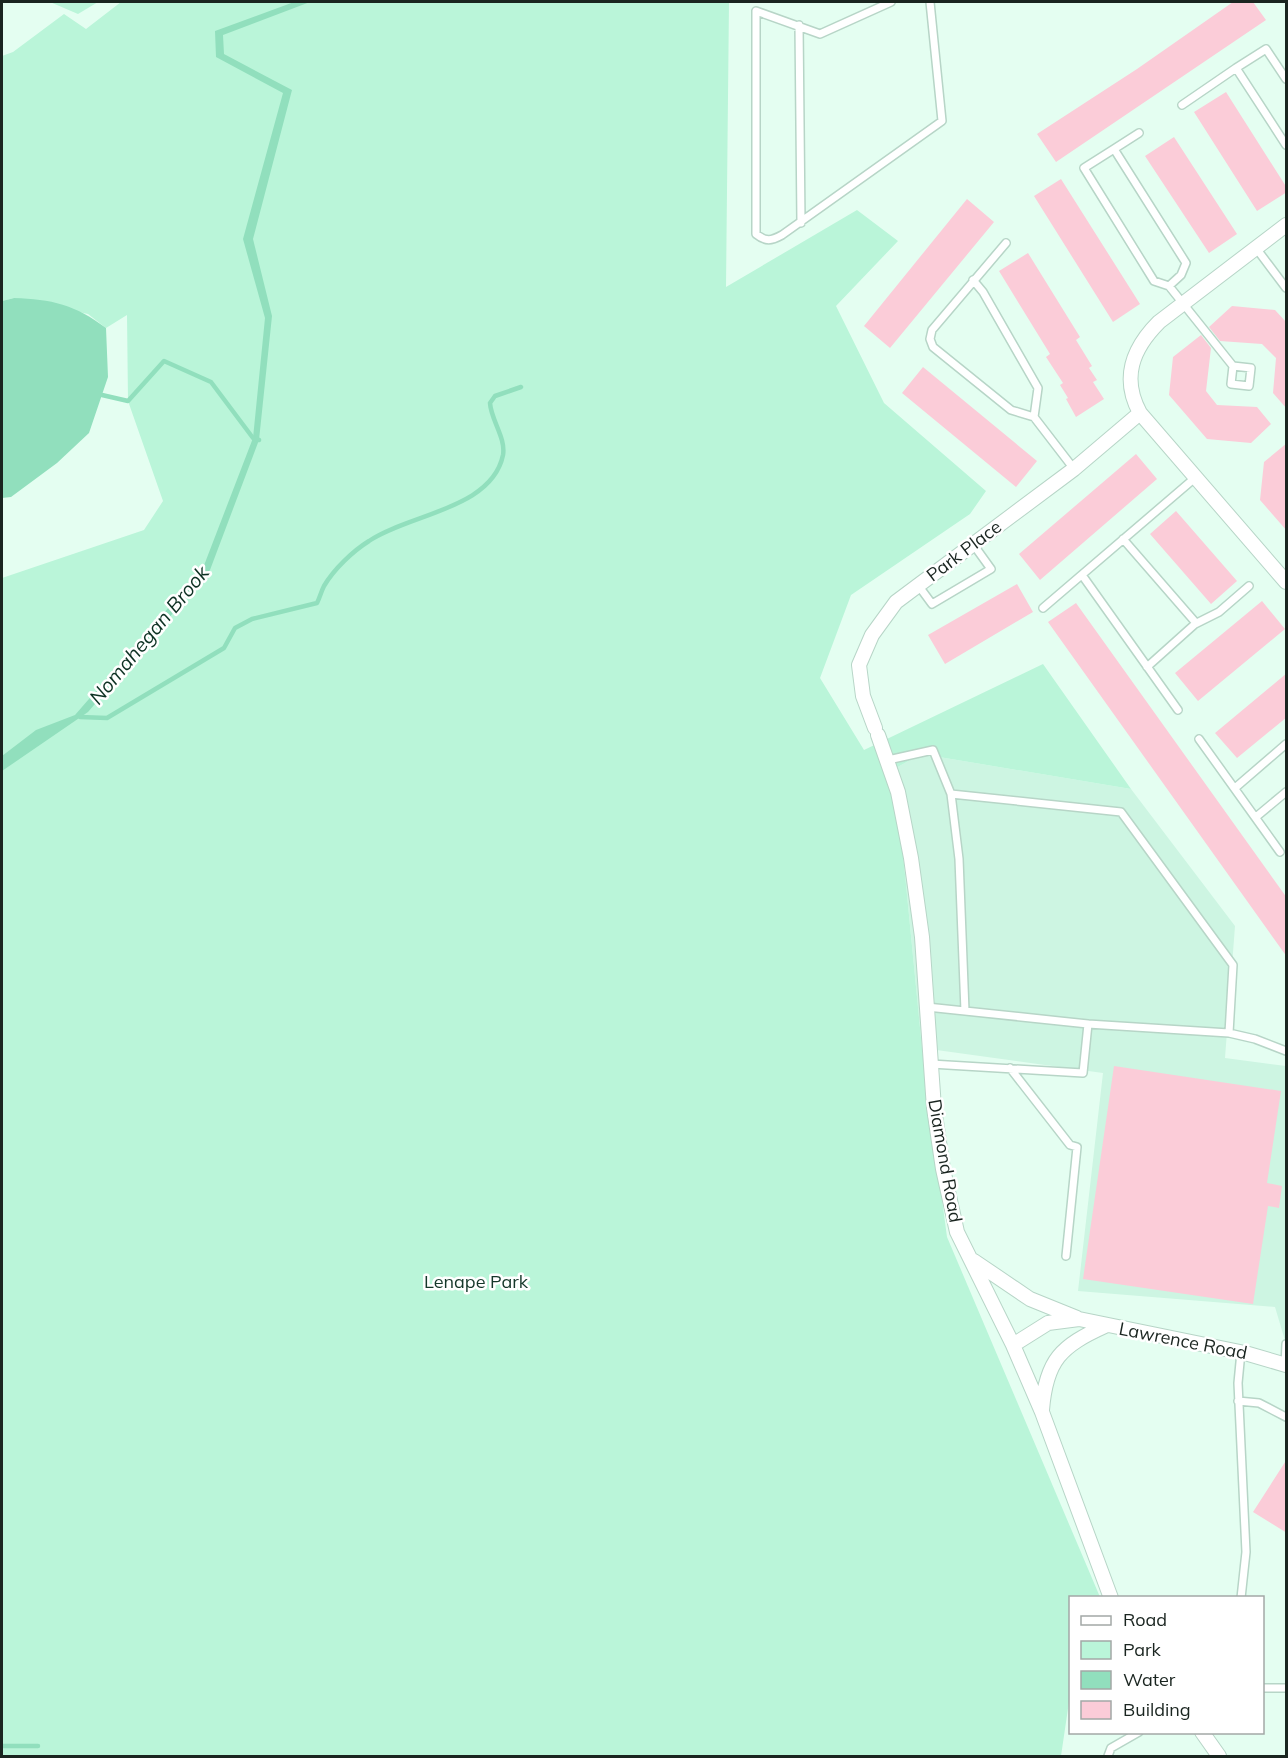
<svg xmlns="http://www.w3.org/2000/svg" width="1288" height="1758" font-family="Mulish,sans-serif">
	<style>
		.built { fill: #cdf5e2 }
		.green { fill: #baf5d9 }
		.water { fill: #91dfbd }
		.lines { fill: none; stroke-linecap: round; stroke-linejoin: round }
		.stream { stroke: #91dfbd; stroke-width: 4.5 }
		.building { fill: #fbccd8 }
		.service-casing { stroke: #b7d5c7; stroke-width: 10 }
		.minor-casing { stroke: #b7d5c7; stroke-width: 16 }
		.service { stroke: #fff; stroke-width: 7 }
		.minor { stroke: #fff; stroke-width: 14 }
		.labels { text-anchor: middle; stroke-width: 5; stroke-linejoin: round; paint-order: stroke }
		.street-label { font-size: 18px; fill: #1a2520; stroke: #fff }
		.park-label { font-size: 18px; fill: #143729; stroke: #fff }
		.water-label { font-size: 20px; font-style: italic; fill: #0d3123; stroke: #fff }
	</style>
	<rect width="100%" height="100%" fill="#e4fef1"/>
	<path class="built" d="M921,754L1131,789L1235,926L1225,1058L1286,1066V1344L1275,1307L1078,1291L1103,1073L922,1048L899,813L887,773Z"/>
	<path class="green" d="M50,2H98L78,14Z
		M121,2H729L726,287L857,210L898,241L836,306L884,403L986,491L970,514L851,595L820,678L864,750L1043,664L1131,789L921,754L887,773L899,813L922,1048L947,1237L1100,1597L1070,1598V1695L1061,1756H2V578L144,530L163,501L128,401L127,315L106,328L88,314L14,298L2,301V56L13,52L64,14L86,29Z"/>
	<path class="water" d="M294,2H310L223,35L224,54L292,90L253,239L272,316L259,440L210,570L88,712L2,771V756L36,730L75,715L203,568L253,438L265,318L243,239L283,93L216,57L215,31Z
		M14,298C51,299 76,305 106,328L108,377L89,433L57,463L11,497L2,498V301Z"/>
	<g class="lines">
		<path class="stream" d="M102,395L128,401L164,361L211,382L253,438L259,440
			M80,717L107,718L224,648L235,628L252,619L317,603C320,597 321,592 324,586C334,569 353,551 369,541C409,514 492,509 503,455C506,438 491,420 490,403L495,396L521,387
			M2,1746H38"/>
	</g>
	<path class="building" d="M1233,2H1253L1266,20L1056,162L1037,134L1137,69Z
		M1226,92L1287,188V192L1257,211L1194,112Z
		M1174,137L1237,234L1209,253L1145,156Z
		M1061,179L1140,304L1113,322L1034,196Z
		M967,199L994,222L890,348L864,326Z
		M1028,253L1080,337L1076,340L1092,366L1089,368L1097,380L1093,382L1104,399L1076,417L1066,399L1068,398L1060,385L1063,383L1046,357L1050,354L999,271Z
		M1232,306L1275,310L1287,323V409L1273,393L1276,358L1262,344L1220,341L1209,327Z
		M1201,335L1211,348L1206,391L1217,405L1257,407L1271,424L1251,443L1207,439L1169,395L1173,357Z
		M923,367L1037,461L1016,487L902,393Z
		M1287,443V531L1260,500L1264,462Z
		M1136,454L1157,479L1040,580L1019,554Z
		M1176,511L1237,581L1211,604L1150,534Z
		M1017,584L1033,612L945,664L928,635Z
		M1262,601L1285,629L1198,701L1175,673Z
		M1076,603L1287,898V957L1048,622Z
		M1287,673V717L1237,758L1215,733Z
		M1114,1066L1281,1091L1267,1183L1282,1186L1279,1208L1268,1206L1253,1304L1083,1279Z
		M1287,1459V1533L1253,1512Z"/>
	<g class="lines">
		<defs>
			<path id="service" d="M891,2L820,34L756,11V234C766,242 771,241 782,235L942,121L930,2
				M799,25L801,223
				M1286,79L1266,49L1236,68L1286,145
				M1182,105L1236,68
				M1114,149L1139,133
				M1006,243L932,330L930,339L933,347L1011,410L1034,417L1074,469
				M1256,248L1286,288
				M973,280L983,292L1038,388L1034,417
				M1169,286L1181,275L1186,263L1114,149L1084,168L1154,281L1169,286L1233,366L1251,368L1249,386L1231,384L1233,366
				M1123,539L1196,623
				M1082,575L1178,710
				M918,585L932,604L991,569L973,544
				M1043,608L1196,477
				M1147,667L1195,624L1219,612L1249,586
				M1199,739L1280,852
				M888,760L933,750L951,794
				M1235,788L1286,744
				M1256,817L1286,792
				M927,1007L965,1011L959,859L951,794L1121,812L1233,965L1229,1033L1255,1039L1286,1051
				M965,1011L1088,1024
				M931,1064L1083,1073L1088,1024L1229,1033
				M1010,1068L1070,1145L1077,1147L1066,1256
				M1241,1352L1238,1383L1246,1552L1241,1598
				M1285,1365L1286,1344
				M1238,1401L1259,1403L1286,1417
				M1262,1688H1286
				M1108,1756L1111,1748L1139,1732"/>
			<path id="minor" d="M1286,225L1159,322C1132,349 1121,378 1140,413L1286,582
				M875,728L863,696L859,665L872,635L896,602L1074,469L1140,413
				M878,735L898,792L911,858L922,937L934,1108L943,1169L957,1232L1013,1345L1042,1412L1111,1598
				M974,1261L1030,1299L1077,1318
				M1013,1345L1048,1323L1079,1319L1245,1353L1286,1365
				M1042,1410C1046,1360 1061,1346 1105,1326
				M1202,1732L1219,1756"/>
		</defs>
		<use href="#service" class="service-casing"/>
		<use href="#minor" class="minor-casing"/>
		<use href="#service" class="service"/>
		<use href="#minor" class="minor"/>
	</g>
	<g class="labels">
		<g class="street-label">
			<text transform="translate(964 551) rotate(-37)" y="6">Park Place</text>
			<text transform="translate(945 1161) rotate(80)" y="6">Diamond Road</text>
			<text transform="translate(1183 1341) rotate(11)" y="6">Lawrence Road</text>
		</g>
		<g class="park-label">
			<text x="476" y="1288">Lenape Park</text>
		</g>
		<g class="water-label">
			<text transform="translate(149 635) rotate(-50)" y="7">Nomahegan Brook</text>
		</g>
	</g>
	<rect width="1288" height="1758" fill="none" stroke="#1a2520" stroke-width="6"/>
	<rect x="1069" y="1596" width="195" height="138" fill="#ffffff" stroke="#a3a8a6" stroke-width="1.5"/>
	<rect x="1081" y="1616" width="30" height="9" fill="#ffffff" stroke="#a3a8a6" stroke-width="1.5"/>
	<text x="1123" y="1626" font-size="18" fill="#1a2520">Road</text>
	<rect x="1081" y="1641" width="30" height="18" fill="#baf5d9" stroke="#a3a8a6" stroke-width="1.5"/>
	<text x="1123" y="1656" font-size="18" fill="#1a2520">Park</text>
	<rect x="1081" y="1671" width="30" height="18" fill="#91dfbd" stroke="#a3a8a6" stroke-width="1.5"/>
	<text x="1123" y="1686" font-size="18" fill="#1a2520">Water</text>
	<rect x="1081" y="1701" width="30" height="18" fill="#fbccd8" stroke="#a3a8a6" stroke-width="1.5"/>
	<text x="1123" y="1716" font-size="18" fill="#1a2520">Building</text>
</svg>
